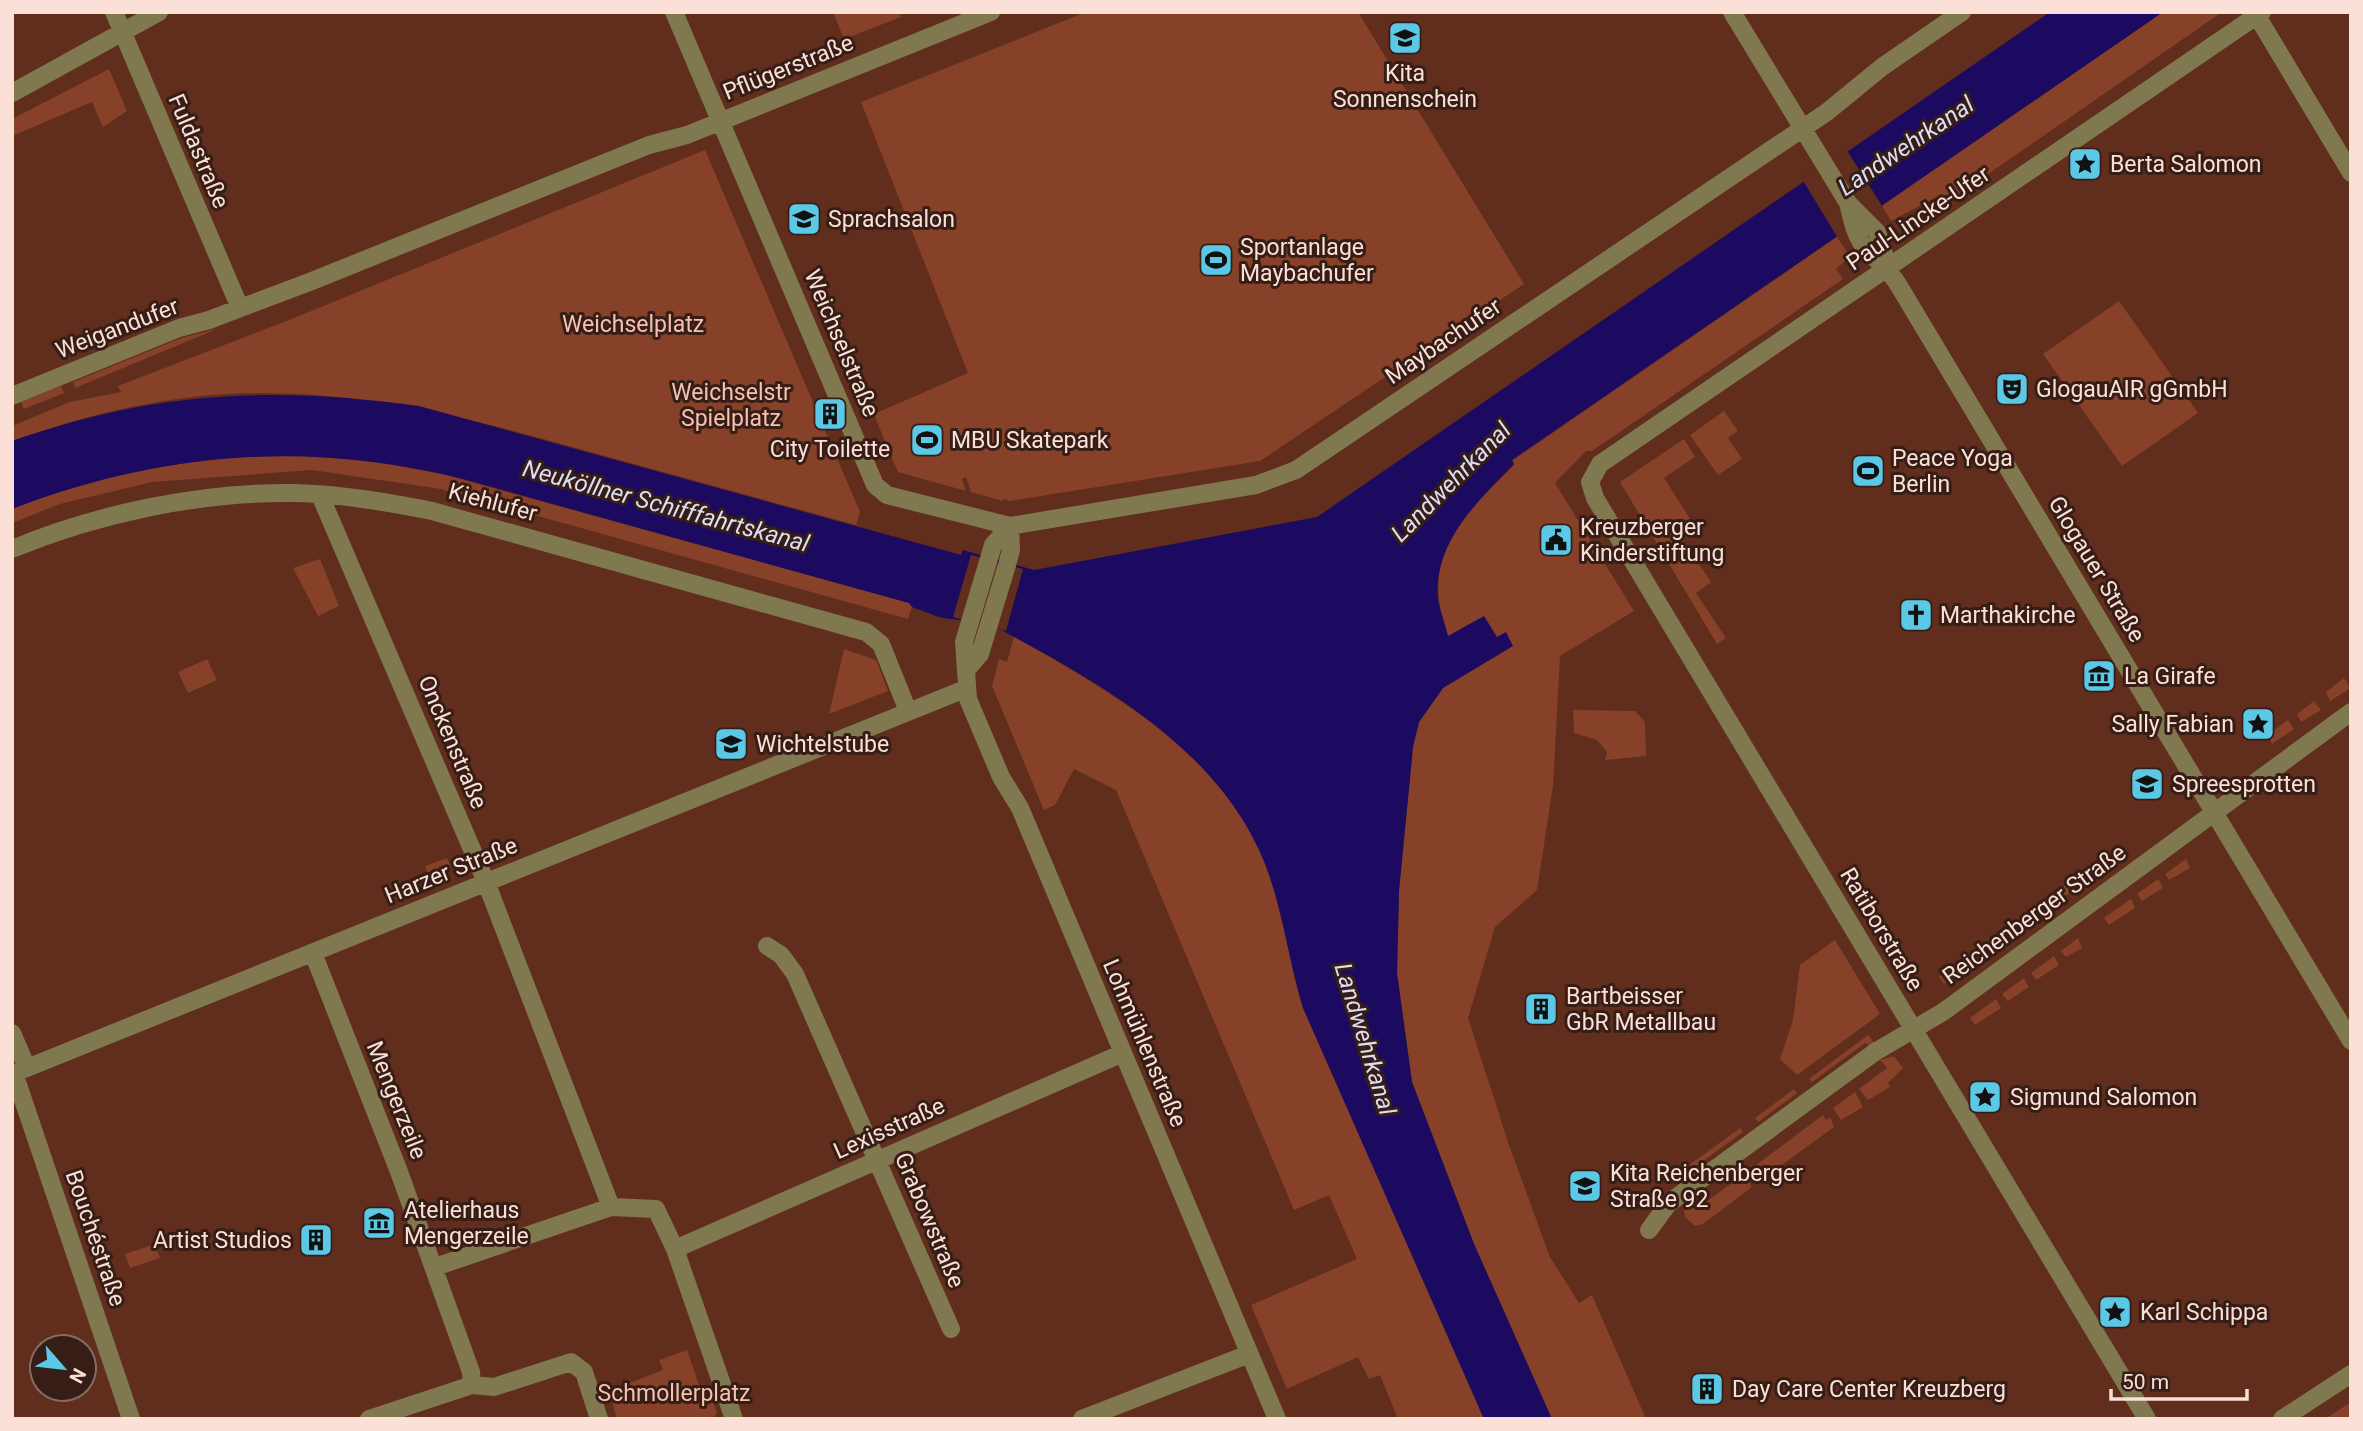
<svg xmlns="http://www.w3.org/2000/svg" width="2363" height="1431" font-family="Roboto,sans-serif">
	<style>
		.green { fill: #884129 }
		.water { fill: #1b0a5f }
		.pier { fill: #612d1c }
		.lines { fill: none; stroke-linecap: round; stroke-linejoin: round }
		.minor { stroke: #80784e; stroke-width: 18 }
		.labels { text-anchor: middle; stroke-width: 6; stroke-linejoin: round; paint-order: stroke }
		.street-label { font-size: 23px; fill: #fbe0d7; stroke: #361e16 }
		.poi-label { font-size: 23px; fill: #fbe0d7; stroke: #361e16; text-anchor: start }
		.park-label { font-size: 23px; fill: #f6c1b0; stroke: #361e16 }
		.water-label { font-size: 24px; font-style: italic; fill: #dadef6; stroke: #361e16 }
	</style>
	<rect width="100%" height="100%" fill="#612d1c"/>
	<path class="green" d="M833,12H898L901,17L844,39Z
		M1086,12H1358L1524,284L1260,461L1009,501L1003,498V501L971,492L966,477L962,479L966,491L898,472L889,452L891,447L886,444L874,414L968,373L861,102Z
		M2163,12H2222L1942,206L1936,197L1891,221L1882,206Z
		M109,69L127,111L103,127L92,102L12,136V119Z
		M705,150L860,512L856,525C772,502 689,479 605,456C489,423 373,391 251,393C171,394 88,414 12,441V426L70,402L121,392L118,386L289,320Z
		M1837,237L1847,252L1846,260L1836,269L1843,279L1592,451H1586L1555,483L1634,611L1560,656L1553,786L1537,890L1495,927L1468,1018L1509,1145L1550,1257L1579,1303L1592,1295L1646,1419H1552L1474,1244L1412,1082L1397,973L1399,891L1413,747L1419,722L1443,688L1462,674L1497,637H1448C1446,625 1440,612 1439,599C1432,543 1478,501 1514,465L1512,461Z
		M2119,301L2198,413L2122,466L2043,354Z
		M217,329L75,388L73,382L181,338Z
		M61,386L64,393L24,409L21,402Z
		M1724,411L1738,431L1728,438L1742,459L1718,475L1690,435Z
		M1684,439L1695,457L1664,478L1694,525L1680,535L1711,582L1696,593L1726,638L1717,644L1620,482Z
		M267,454L364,460L442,474L910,603L912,607L908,619L441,489L312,470L152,482L60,504L12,523V509C94,475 179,461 267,454Z
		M320,559L339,606L318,616L293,568Z
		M1014,636C1108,691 1211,747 1259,849C1282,898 1287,956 1303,1008L1484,1419H1398L1380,1375L1369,1379L1358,1357L1287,1389L1251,1305L1357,1259L1329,1195L1294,1210L1116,790L1074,769L1055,805L1044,810L992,686L999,659L1007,662Z
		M844,649L876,660L888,691L829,714Z
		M207,659L217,680L188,693L178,672Z
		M2344,678L2351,688L2330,701L2326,692Z
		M2314,701L2321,710L2301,722L2297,714Z
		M1573,710L1635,711L1645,722L1646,756L1605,760L1607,752L1597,740L1574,733Z
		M2288,720L2294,729L2272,744L2268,735Z
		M2104,856L2111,862L2089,878L2085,870Z
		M447,858L451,868L429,877L425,866Z
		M2186,859L2190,868L2169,880L2165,874Z
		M2076,877L2083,883L2061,899L2057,891Z
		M2158,879L2163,888L2142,901L2137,894Z
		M2131,899L2135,908L2109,925L2104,918Z
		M2024,915L2030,921L2004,941L2000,932Z
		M2078,938L2082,948L2066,957L2061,951Z
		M1991,939L1998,945L1974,963L1970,954Z
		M1835,940L1880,1014L1797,1075L1780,1059L1793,1020L1800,965Z
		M2054,956L2059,965L2036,980L2031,973Z
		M1960,962L1967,968L1944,984L1939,977Z
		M2024,978L2029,987L2008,1001L2002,994Z
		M1996,999L2001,1008L1975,1025L1970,1018Z
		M1868,1035L1874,1043L1870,1046L1865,1043L1812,1082L1809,1079Z
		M1894,1056L1903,1068L1888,1083L1890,1087L1868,1100L1859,1089L1887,1068L1880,1060Z
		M1794,1089L1797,1093L1758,1122L1755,1118Z
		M1855,1092L1863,1107L1841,1120L1833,1108Z
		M1823,1115L1826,1120L1830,1117L1834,1127L1760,1181L1751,1169Z
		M1740,1128L1743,1132L1688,1172L1685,1168Z
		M1744,1174L1752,1187L1703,1224L1695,1226L1685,1217L1683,1205L1691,1199L1699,1207Z
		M155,1244L160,1258L130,1268L125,1254Z
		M687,1350L700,1388L708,1385L717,1414L710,1419H617L609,1391L663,1370L659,1360Z
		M2351,1402V1418L2325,1419Z"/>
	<path class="water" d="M2050,12H2163L1512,460L1514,464C1478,501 1433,542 1438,599C1440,611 1445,624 1448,636L1484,616L1497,637L1506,632L1513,646L1443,688L1419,722L1413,747L1399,891L1397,973L1412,1082L1474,1244L1552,1419H1484L1303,1008C1287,956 1282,899 1259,850C1210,744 1098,682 1003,631C990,624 964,620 952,619C940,619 924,611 912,607L909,603L463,479C307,440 162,452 12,509V441C155,391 270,386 419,406L961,555L963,550L1034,570L1317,517Z"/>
	<path class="pier" d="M1846,149L1884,209L1839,240L1802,179Z
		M971,555L1023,569L1006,631L953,617Z"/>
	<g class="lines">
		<path class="minor" d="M114,12L240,308
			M674,12L875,485L887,495L1010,526L1256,485L1296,470L1827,112L1882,67L1962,12
			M1732,12L1848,203L1877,232L1888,267
			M2257,16L2351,173
			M12,93L159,12
			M1848,203C1852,219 1855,237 1866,249C1879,263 1889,269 1899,286L2351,1041
			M12,396L179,328L209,320L312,281L649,145L687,135L991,12
			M320,495L486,882L611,1207
			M1010,526L993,545L964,642L968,699L1001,777L1020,808L1277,1419
			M12,549C99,513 200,492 294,493C340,494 386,502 432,511L866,632L881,644L908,711
			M967,669L980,654L1007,565L1011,550L1010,526
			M767,946L781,955L795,974L951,1329
			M313,953L398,1169L471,1372L472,1385
			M12,1033L27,1068
			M14,1073L131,1419
			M12,1074L965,689
			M1649,1230L1668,1204L1685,1191L1875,1052L1943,1012L2351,712
			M675,1249L1123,1053
			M435,1267L611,1207L656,1209L675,1249L734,1419
			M369,1419L472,1385L494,1387L571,1362L584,1372L599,1419
			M1082,1419L1249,1354
			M2147,1419L1595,498L1590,482L1600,464L2262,12
			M2282,1419L2351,1374"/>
	</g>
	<defs>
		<symbol id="school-square" viewBox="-11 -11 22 22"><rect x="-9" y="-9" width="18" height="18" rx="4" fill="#5bc8e6" stroke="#361e16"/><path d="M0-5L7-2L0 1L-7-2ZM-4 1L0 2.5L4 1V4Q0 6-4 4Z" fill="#111"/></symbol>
		<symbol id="sight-square" viewBox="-11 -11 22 22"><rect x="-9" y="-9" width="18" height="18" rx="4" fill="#5bc8e6" stroke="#361e16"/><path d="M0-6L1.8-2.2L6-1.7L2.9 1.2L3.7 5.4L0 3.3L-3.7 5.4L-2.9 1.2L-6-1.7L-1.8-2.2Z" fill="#111"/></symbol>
		<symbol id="university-square" viewBox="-11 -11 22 22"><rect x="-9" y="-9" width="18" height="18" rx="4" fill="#5bc8e6" stroke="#361e16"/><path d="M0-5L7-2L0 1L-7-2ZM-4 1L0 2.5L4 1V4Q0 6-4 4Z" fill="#111"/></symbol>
		<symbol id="stadium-square" viewBox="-11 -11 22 22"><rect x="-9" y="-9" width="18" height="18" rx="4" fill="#5bc8e6" stroke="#361e16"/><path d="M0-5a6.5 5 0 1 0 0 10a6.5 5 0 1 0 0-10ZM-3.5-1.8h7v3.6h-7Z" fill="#111"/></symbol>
		<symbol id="theatre-square" viewBox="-11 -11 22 22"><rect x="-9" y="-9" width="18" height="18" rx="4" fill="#5bc8e6" stroke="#361e16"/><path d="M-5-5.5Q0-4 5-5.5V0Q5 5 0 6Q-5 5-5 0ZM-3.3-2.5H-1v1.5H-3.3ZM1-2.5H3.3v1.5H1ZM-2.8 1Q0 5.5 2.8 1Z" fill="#111"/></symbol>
		<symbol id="building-square" viewBox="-11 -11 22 22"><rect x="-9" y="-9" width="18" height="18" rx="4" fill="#5bc8e6" stroke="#361e16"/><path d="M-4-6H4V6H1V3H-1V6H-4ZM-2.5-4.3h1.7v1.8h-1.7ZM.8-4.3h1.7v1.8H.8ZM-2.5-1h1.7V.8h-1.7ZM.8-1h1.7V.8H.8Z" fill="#111"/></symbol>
		<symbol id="civic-square" viewBox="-11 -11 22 22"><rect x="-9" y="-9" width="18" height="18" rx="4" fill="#5bc8e6" stroke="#361e16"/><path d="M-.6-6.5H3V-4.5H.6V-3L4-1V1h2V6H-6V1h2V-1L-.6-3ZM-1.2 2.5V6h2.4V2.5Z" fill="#111"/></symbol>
		<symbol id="church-square" viewBox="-11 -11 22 22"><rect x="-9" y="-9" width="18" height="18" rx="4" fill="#5bc8e6" stroke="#361e16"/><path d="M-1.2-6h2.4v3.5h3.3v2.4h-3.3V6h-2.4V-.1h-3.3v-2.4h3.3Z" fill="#111"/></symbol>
		<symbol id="museum-square" viewBox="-11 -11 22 22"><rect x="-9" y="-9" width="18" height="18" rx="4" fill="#5bc8e6" stroke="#361e16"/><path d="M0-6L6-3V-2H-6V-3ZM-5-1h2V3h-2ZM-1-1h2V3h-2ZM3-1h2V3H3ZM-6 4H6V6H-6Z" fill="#111"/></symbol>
	</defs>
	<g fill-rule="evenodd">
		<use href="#school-square" x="1386" y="19" width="38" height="38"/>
		<use href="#sight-square" x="2066" y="145" width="38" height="38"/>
		<use href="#university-square" x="785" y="200" width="38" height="38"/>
		<use href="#stadium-square" x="1197" y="241" width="38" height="38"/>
		<use href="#theatre-square" x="1993" y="370" width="38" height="38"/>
		<use href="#building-square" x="811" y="395" width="38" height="38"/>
		<use href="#stadium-square" x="908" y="421" width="38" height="38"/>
		<use href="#stadium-square" x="1849" y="452" width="38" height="38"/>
		<use href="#civic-square" x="1537" y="521" width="38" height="38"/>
		<use href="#church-square" x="1897" y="596" width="38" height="38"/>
		<use href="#museum-square" x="2080" y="657" width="38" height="38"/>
		<use href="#sight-square" x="2239" y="705" width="38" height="38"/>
		<use href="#school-square" x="712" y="725" width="38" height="38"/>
		<use href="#school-square" x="2128" y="765" width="38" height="38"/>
		<use href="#building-square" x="1522" y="990" width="38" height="38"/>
		<use href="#sight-square" x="1966" y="1078" width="38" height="38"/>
		<use href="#school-square" x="1566" y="1167" width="38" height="38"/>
		<use href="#museum-square" x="360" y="1204" width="38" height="38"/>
		<use href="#building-square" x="297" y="1221" width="38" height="38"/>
		<use href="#sight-square" x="2096" y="1293" width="38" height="38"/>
		<use href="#building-square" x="1688" y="1370" width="38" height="38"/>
	</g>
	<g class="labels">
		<g class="street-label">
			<text transform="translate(788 67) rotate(-22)" y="8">Pflügerstraße</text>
			<text transform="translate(199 151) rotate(67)" y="8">Fuldastraße</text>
			<text transform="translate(1918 218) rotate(-34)" y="8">Paul-Lincke-Ufer</text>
			<text transform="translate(117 328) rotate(-21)" y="8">Weigandufer</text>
			<text transform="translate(1443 341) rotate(-34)" y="8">Maybachufer</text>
			<text transform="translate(842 343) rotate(67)" y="8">Weichselstraße</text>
			<text transform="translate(493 502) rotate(15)" y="8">Kiehlufer</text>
			<text transform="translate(2097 569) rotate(59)" y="8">Glogauer Straße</text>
			<text transform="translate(453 742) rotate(67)" y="8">Onckenstraße</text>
			<text transform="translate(451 870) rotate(-22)" y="8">Harzer Straße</text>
			<text transform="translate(2034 914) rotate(-36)" y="8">Reichenberger Straße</text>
			<text transform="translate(1882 929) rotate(59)" y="8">Ratiborstraße</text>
			<text transform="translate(1145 1043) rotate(67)" y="8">Lohmühlenstraße</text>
			<text transform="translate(397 1100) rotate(68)" y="8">Mengerzeile</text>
			<text transform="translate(889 1128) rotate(-24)" y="8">Lexisstraße</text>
			<text transform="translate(930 1220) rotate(67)" y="8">Grabowstraße</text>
			<text transform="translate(96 1238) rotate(71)" y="8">Bouchéstraße</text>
		</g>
		<g class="poi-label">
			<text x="1405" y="81" text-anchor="middle">Kita<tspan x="1405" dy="26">Sonnenschein</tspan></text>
			<text x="2110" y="172">Berta Salomon</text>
			<text x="828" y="227">Sprachsalon</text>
			<text x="1240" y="255">Sportanlage<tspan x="1240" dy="26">Maybachufer</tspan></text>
			<text x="2036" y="397">GlogauAIR gGmbH</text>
			<text x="951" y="448">MBU Skatepark</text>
			<text x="830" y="457" text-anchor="middle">City Toilette</text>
			<text x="1892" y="466">Peace Yoga<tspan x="1892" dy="26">Berlin</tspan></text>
			<text x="1580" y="535">Kreuzberger<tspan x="1580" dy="26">Kinderstiftung</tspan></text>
			<text x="1940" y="623">Marthakirche</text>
			<text x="2124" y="684">La Girafe</text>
			<text x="2234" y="732" text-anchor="end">Sally Fabian</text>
			<text x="756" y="752">Wichtelstube</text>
			<text x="2172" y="792">Spreesprotten</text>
			<text x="1566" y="1004">Bartbeisser<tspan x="1566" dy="26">GbR Metallbau</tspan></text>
			<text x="2010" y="1105">Sigmund Salomon</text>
			<text x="1610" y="1181">Kita Reichenberger<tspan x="1610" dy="26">Straße 92</tspan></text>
			<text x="404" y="1218">Atelierhaus<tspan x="404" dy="26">Mengerzeile</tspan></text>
			<text x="292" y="1248" text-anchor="end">Artist Studios</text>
			<text x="2140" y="1320">Karl Schippa</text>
			<text x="1732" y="1397">Day Care Center Kreuzberg</text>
		</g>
		<g class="park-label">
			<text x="633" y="332">Weichselplatz</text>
			<text x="731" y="400">Weichselstr<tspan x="731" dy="26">Spielplatz</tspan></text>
			<text x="674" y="1401">Schmollerplatz</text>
		</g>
		<g class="water-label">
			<text transform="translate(1906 146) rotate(-34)" y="8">Landwehrkanal</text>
			<text transform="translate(1451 482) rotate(-45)" y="8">Landwehrkanal</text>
			<text transform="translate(666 506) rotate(15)" y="8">Neuköllner Schifffahrtskanal</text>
			<text transform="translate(1365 1039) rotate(73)" y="8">Landwehrkanal</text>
		</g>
	</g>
	<rect width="2363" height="1431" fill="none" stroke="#fbe0d7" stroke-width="28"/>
	<g transform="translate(63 1368) rotate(118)"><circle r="33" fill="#361e16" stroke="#856c63" stroke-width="2"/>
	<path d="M0-5L12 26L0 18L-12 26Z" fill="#5bc8e6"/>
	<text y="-10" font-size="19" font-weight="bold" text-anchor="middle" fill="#fbe0d7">N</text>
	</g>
	<path d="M2111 1389v10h136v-10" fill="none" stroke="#fbe0d7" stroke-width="3.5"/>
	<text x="2122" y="1389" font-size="21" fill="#fbe0d7" stroke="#361e16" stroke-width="5" paint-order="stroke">50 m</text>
</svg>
